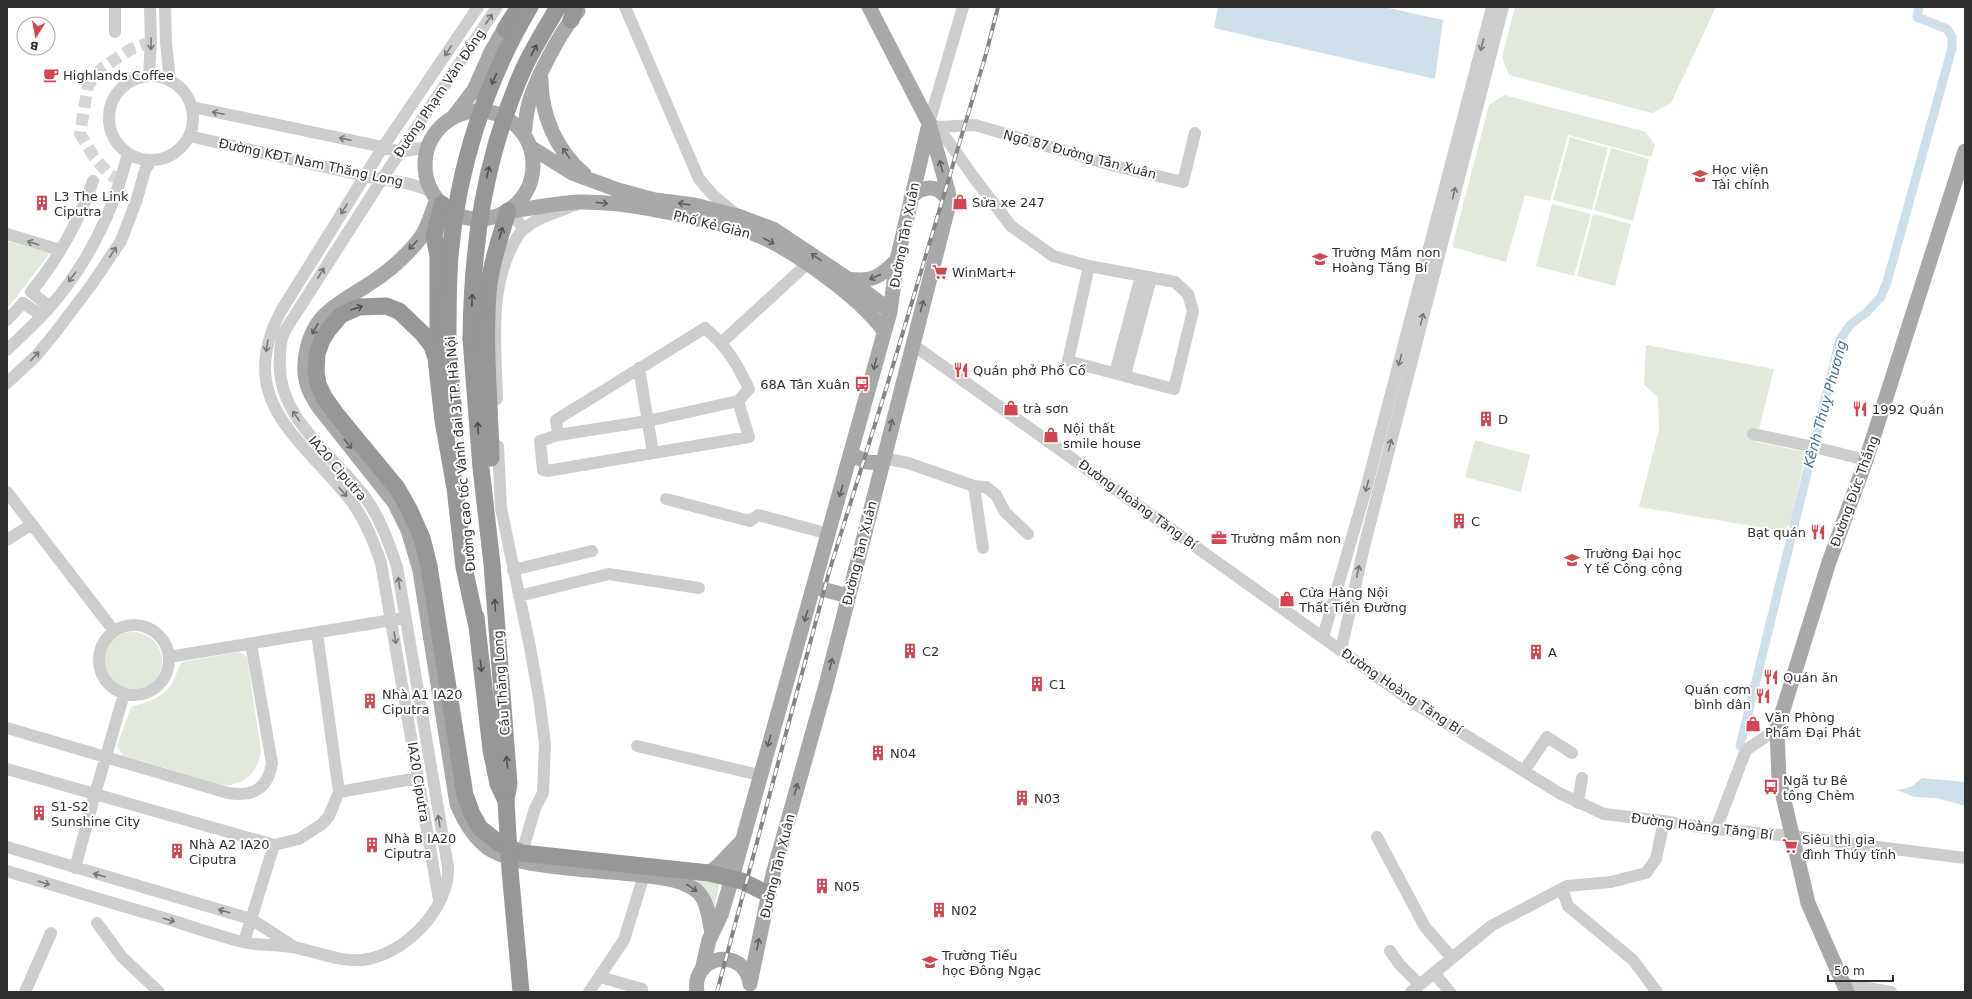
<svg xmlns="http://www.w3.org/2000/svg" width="1972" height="999" font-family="'DejaVu Sans',sans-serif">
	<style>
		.green { fill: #e3e8dd }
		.water { fill: #cedfe9 }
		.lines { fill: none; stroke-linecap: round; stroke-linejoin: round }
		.canal { stroke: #cedfe9; stroke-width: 9 }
		.minor-tunnel { stroke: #d6d6d6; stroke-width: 12; stroke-dasharray: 12 6; stroke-linecap: butt }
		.minor { stroke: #cdcdcd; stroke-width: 12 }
		.major { stroke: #a8a8a8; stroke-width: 15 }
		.highway { stroke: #979797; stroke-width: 17 }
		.rail-casing { stroke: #858585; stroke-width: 4 }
		.rail { stroke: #fff; stroke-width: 2.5; stroke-dasharray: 8; stroke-linecap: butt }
		.highway-bridge { stroke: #979797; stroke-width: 17 }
		.oneway { stroke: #777 }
		.oneway2 { stroke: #4f4f4f }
		.oneway3 { stroke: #606060 }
		.labels { text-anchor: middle; stroke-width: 4; stroke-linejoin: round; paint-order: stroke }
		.poi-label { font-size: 13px; fill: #303030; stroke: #fff; text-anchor: start }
		.street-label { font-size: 13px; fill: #303030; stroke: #fff }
		.water-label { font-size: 14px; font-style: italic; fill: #46708a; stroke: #fff }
	</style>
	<rect width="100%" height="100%" fill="#fff"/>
	<path class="green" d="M1515,7H1716L1671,103L1652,113L1509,75L1502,57Z
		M1504,95L1646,132L1655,145L1651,157L1568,135L1550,201L1525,195L1506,262L1452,247L1489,105Z
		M1570,137L1608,148L1592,210L1553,200Z
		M1611,148L1649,159L1633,221L1594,210Z
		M1552,204L1591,214L1574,276L1536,266Z
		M1593,214L1631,224L1615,286L1577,276Z
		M7,241L50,253L7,309Z
		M1646,345L1774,369L1756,442L1806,452L1791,523L1783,531L1639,507L1659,430L1658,397L1644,385Z
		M1475,440L1530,455L1521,492L1465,477Z
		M104 661a29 29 0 1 1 58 0a29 29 0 1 1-58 0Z
		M239,652L247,657L261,751C258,772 245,786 222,785L122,755L117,746L131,707C146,702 162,699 171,685C176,677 177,669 182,662Z
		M686,875L720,880L713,916Z"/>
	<path class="water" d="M1218,7H1384L1443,20L1435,79L1214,28Z
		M1922,778L1965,782V806L1937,798L1914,797L1897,790L1911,787Z"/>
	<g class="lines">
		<path class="canal" d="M1740,746L1840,339L1850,325L1867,312L1881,297L1887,282L1952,48V37L1947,29L1917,17L1919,7"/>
		<path class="minor-tunnel" d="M121,181L109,174L94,157L80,134L88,85L102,68L131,49L151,42"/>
		<path class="minor" d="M165,7L166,43L170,80
			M625,7L699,179L713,195L738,216
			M963,7L929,123L938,127L975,125L1115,166L1183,182L1195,133
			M115,32V7
			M109 118a42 42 0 1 1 84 0a42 42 0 1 1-84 0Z
			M143,77L149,75L151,42L150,7
			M192,107L383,147L400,152L427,147
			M938,127L975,179L1011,226L1053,256L1089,266L1175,282L1188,294L1193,311L1174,389L1068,361L1089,266
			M189,136L365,176L410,184L432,191
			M508,211L524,228
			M7,234L60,250
			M50,307L31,292C58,259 79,221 93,181
			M7,320L23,303L41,315
			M722,342L807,264
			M912,344L1417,705L1559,793L1604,814L1664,821L1706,828L1791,836L1965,858
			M7,350C21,336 37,322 50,307C89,262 114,210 128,153
			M639,368L653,453L749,437L738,401
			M1115,373L1141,276
			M1125,375L1151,278
			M7,383L36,356L55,333L92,284L121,241L137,199L145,170L151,161
			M497,399C496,349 488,291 513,245C516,239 519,232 525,228C540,216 558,212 575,205
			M1753,434L1814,447L1866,460
			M558,435L556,420L705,328C728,348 736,362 749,389L738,401L648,421L558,435L540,441L543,470L547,471L653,453
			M498,446L501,508L530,647L539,698L545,744L543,793L535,808L522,853
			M883,458L908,463L974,486L986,487L996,495L1005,512L1028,534
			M974,486L983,548
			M7,492L114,631
			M666,499L750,521L758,515L829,534
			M7,540L32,524
			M513,570L592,551
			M519,596L609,574L699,588
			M99 660a35 35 0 1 1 70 0a35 35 0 1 1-70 0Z
			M1323,637L1366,489L1492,7
			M1341,650L1364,547L1503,7
			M169,657L398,619
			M7,728L228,793C253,797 268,789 272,763L251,644
			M637,746L759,775
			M7,769L274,845L299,839L322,824L329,816L339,792L317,633
			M1524,771L1547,737L1572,753
			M339,792L418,778
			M1578,803L1582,778
			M1716,829L1746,750L1777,729
			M1377,837L1425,927L1452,958
			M7,847L251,919L293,946
			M75,868L95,794L124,694
			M7,871C59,887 112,903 164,918C190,926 216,935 243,942C260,946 279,944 297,948C318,952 340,962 362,960C404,956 450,908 448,867L397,567C388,540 379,515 362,493C330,452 275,416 280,357C280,349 281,340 284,333C287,327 291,321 295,315L382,179L497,7
			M1562,889L1568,906L1633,960L1657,992
			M439,900L381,563C373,539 363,515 347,496C297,435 235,398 281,311L383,147L478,7
			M97,923L122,957L159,992
			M244,942L274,845
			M1390,951L1400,965L1419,984
			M1434,973L1450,992
			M600,977L642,989V992
			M1844,984L1891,992
			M25,992L51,933
			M589,992L624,940L644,875
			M1411,992L1491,926L1567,886L1611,882L1646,873L1656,859L1664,821"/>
		<path class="major" d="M541,79C541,115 556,150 584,174
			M425 165a54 54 0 1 1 108 0a54 54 0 1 1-108 0Z
			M454,116L474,90L491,52L510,19
			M524,135C525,126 526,116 528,107C534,81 561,31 578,11
			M532,148L572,173L618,190L655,200L694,205L738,216L773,229L848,279L879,302L890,313
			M911,197C924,184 942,184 949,204
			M437,199C433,209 430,220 425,230C420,242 397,264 386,272C368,287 346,296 328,312C308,329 299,365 309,390C311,395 315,401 318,406L394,502L408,530L420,571L457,804C464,821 473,837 488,848C522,871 606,869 648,876C665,878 683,880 697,891C708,901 709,919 712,933
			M508,211C533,209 558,202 583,202C626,202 670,212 711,222C725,225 739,228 752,233C790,247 861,298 884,331
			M848,279C872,283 881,276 897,260
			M851,454L867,462L882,463
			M815,587L848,596
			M709,873L719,865L740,843
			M702,970L709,940L721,915L732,878L890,312L897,260L929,124
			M750,983L773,874L826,685L949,204L948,191L929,123L869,7
			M697,992C691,953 746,947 750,984
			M1847,992L1808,903L1779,779L1777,729L1829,562L1866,460L1965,151"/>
		<path class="highway" d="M571,20L575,7
			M505,29L519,7
			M471,339L481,468L492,564L509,784L507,795
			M448,340L454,415
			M438,355V256L434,236L442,204
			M491,458C490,404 484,348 488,294C490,266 500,238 508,211
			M476,617L491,750L498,784L506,801
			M477,627L464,567L455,488L443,421L436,358L432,346L422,333L399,311L386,306L359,307L341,315L329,329L322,340L317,354L316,371L318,384L324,397L336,414L397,488L409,509L422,538L429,566L465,795L472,814L480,828L500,844L522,853L709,873L742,881L768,894"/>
		<defs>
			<path id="rail" d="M717,992L829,572L886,389L986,54L998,7"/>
		</defs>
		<use href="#rail" class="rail-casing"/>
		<use href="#rail" class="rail"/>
		<path class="highway-bridge" d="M471,339C472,245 484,158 523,70C533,48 546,28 558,7
			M448,340C448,312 448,284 450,255C458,168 485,82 530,7
			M506,801L510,870L521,992"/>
	</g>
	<defs><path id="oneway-shaft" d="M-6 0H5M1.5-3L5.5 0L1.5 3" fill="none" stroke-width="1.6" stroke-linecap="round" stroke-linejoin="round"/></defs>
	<g class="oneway">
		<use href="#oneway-shaft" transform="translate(489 19) rotate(-56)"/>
		<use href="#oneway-shaft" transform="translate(151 44) rotate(91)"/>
		<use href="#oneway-shaft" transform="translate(1482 45) rotate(105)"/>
		<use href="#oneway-shaft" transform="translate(448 51) rotate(124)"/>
		<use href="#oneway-shaft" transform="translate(218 113) rotate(-168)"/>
		<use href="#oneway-shaft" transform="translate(345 139) rotate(-168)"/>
		<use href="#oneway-shaft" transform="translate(1454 193) rotate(-76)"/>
		<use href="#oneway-shaft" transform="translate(344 209) rotate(122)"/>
		<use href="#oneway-shaft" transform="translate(33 243) rotate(-162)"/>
		<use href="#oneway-shaft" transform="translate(113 252) rotate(-57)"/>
		<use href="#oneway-shaft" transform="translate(321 273) rotate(-58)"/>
		<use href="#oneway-shaft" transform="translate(72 277) rotate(127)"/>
		<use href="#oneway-shaft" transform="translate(1422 319) rotate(-76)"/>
		<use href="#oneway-shaft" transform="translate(267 346) rotate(99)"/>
		<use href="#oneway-shaft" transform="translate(35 356) rotate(-46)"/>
		<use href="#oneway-shaft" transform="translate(1400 360) rotate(105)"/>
		<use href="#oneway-shaft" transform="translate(296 416) rotate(-125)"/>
		<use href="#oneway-shaft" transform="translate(1390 445) rotate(-76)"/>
		<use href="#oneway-shaft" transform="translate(1367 486) rotate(105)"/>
		<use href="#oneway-shaft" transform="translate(343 492) rotate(49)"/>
		<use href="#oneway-shaft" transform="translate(1358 571) rotate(-78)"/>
		<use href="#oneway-shaft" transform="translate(399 583) rotate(-99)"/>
		<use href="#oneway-shaft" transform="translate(395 638) rotate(81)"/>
		<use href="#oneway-shaft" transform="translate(439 821) rotate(-99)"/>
		<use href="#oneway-shaft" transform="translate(99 875) rotate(-164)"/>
		<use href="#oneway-shaft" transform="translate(44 883) rotate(17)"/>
		<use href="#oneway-shaft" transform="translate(224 911) rotate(-164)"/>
		<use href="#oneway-shaft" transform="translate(169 920) rotate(17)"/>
	</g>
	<g class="oneway2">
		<use href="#oneway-shaft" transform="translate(534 50) rotate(-62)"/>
		<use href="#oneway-shaft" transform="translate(494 79) rotate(115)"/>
		<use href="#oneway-shaft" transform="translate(488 172) rotate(-77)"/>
		<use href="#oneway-shaft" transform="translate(501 233) rotate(-73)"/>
		<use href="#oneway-shaft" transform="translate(472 300) rotate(-89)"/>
		<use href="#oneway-shaft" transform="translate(357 308) rotate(-18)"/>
		<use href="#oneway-shaft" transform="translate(478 428) rotate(-94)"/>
		<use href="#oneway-shaft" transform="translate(495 605) rotate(-94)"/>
		<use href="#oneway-shaft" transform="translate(481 666) rotate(83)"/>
		<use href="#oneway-shaft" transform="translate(507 762) rotate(-95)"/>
	</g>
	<g class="oneway3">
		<use href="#oneway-shaft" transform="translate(566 153) rotate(-124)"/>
		<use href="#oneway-shaft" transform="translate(941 166) rotate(-106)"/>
		<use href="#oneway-shaft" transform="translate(602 203) rotate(6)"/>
		<use href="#oneway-shaft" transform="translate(684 204) rotate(-172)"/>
		<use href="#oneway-shaft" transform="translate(769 241) rotate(28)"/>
		<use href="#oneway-shaft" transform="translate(413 245) rotate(134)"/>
		<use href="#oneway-shaft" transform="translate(816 257) rotate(-145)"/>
		<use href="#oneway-shaft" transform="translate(875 277) rotate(156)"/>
		<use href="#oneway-shaft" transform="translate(922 306) rotate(-75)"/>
		<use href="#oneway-shaft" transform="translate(315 329) rotate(118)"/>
		<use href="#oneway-shaft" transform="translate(875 364) rotate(104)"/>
		<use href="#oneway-shaft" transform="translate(891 425) rotate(-76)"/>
		<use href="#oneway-shaft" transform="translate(348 444) rotate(51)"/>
		<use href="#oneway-shaft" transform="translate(841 491) rotate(106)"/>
		<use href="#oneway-shaft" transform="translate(806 616) rotate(106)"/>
		<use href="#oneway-shaft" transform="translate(831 664) rotate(-76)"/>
		<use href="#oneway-shaft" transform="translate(769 741) rotate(106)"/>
		<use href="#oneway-shaft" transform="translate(796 789) rotate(-75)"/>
		<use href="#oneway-shaft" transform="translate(692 888) rotate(35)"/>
		<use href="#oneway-shaft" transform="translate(758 944) rotate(-79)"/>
	</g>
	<defs>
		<symbol id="cafe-bare" viewBox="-9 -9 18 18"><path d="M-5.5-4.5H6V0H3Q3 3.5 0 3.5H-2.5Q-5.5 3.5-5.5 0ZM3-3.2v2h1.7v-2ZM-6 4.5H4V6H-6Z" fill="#d34651" stroke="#fff" stroke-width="2.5" paint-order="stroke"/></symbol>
		<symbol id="university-bare" viewBox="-9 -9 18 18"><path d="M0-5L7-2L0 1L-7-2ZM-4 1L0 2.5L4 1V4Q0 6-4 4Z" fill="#d34651" stroke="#fff" stroke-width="2.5" paint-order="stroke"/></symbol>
		<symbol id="shop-bare" viewBox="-9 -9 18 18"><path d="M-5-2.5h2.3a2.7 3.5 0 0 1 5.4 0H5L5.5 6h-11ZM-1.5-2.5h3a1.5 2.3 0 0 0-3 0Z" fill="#d34651" stroke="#fff" stroke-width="2.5" paint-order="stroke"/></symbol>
		<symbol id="building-bare" viewBox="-9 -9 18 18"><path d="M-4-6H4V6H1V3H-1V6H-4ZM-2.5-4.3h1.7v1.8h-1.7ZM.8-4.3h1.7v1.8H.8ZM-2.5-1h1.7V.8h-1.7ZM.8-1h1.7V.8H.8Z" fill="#d34651" stroke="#fff" stroke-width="2.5" paint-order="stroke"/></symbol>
		<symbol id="school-bare" viewBox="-9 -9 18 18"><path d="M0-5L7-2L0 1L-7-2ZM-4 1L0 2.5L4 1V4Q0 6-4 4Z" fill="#d34651" stroke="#fff" stroke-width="2.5" paint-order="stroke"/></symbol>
		<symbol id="supermarket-bare" viewBox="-9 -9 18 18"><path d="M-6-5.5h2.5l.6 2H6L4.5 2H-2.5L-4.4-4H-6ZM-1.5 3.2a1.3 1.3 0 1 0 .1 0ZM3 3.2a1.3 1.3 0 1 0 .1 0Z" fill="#d34651" stroke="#fff" stroke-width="2.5" paint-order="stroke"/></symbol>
		<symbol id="restaurant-bare" viewBox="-9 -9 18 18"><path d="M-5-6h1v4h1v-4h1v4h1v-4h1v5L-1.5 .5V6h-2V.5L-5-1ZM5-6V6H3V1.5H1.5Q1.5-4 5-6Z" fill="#d34651" stroke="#fff" stroke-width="2.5" paint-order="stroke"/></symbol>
		<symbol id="bus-bare" viewBox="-9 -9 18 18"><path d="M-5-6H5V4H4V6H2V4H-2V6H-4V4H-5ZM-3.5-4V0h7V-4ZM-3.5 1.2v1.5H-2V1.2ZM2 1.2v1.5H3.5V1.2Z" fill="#d34651" stroke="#fff" stroke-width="2.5" paint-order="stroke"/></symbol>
		<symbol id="office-bare" viewBox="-9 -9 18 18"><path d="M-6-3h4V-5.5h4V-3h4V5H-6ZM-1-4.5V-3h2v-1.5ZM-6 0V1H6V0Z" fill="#d34651" stroke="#fff" stroke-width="2.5" paint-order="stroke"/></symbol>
	</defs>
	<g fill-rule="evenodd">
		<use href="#cafe-bare" x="40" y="64" width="22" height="22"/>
		<use href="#university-bare" x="1689" y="165" width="22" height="22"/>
		<use href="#shop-bare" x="949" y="191" width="22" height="22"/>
		<use href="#building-bare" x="31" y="192" width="22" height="22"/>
		<use href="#school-bare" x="1309" y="248" width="22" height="22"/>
		<use href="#supermarket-bare" x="929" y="261" width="22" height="22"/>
		<use href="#restaurant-bare" x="950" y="359" width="22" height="22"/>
		<use href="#bus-bare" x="851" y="373" width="22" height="22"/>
		<use href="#shop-bare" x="1000" y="397" width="22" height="22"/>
		<use href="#restaurant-bare" x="1849" y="398" width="22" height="22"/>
		<use href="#building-bare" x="1475" y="408" width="22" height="22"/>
		<use href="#shop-bare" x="1040" y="424" width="22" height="22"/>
		<use href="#building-bare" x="1448" y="510" width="22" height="22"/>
		<use href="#restaurant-bare" x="1807" y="521" width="22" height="22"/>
		<use href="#office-bare" x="1208" y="527" width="22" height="22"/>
		<use href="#university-bare" x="1561" y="549" width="22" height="22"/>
		<use href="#shop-bare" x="1276" y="588" width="22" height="22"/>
		<use href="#building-bare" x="899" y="640" width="22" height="22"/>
		<use href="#building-bare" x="1525" y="641" width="22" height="22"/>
		<use href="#restaurant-bare" x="1760" y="666" width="22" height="22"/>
		<use href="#building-bare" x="1026" y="673" width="22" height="22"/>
		<use href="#restaurant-bare" x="1752" y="685" width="22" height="22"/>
		<use href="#building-bare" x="359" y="690" width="22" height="22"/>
		<use href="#shop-bare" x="1742" y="713" width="22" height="22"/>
		<use href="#building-bare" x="867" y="742" width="22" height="22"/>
		<use href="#bus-bare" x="1760" y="776" width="22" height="22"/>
		<use href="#building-bare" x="1011" y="787" width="22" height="22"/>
		<use href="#building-bare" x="28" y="802" width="22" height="22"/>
		<use href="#building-bare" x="361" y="834" width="22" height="22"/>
		<use href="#supermarket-bare" x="1779" y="835" width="22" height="22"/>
		<use href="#building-bare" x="166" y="840" width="22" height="22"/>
		<use href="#building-bare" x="811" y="875" width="22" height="22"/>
		<use href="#building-bare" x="928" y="899" width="22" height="22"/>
		<use href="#school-bare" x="919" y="951" width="22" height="22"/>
	</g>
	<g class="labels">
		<g class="poi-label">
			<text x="63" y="80">Highlands Coffee</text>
			<text x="1712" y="174">Học viện<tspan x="1712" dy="15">Tài chính</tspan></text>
			<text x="54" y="201">L3 The Link<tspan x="54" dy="15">Ciputra</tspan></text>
			<text x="972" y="207">Sửa xe 247</text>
			<text x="1332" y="257">Trường Mầm non<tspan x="1332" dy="15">Hoàng Tăng Bí</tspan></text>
			<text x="952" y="277">WinMart+</text>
			<text x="973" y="375">Quán phở Phố Cổ</text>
			<text x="850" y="389" text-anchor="end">68A Tân Xuân</text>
			<text x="1023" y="413">trà sơn</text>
			<text x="1872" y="414">1992 Quán</text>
			<text x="1498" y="424">D</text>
			<text x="1063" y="433">Nội thất<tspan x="1063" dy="15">smile house</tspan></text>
			<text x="1471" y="526">C</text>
			<text x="1806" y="537" text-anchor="end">Bạt quán</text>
			<text x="1231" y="543">Trường mầm non</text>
			<text x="1584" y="558">Trường Đại học<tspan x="1584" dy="15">Y tế Công cộng</tspan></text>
			<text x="1299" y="597">Cửa Hàng Nội<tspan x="1299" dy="15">Thất Tiền Đường</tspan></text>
			<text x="922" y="656">C2</text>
			<text x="1548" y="657">A</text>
			<text x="1783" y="682">Quán ăn</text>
			<text x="1049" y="689">C1</text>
			<text x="1751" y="694" text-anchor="end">Quán cơm<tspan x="1751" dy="15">bình dân</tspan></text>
			<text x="382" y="699">Nhà A1 IA20<tspan x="382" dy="15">Ciputra</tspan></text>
			<text x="1765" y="722">Văn Phòng<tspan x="1765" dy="15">Phẩm Đại Phát</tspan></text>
			<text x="890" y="758">N04</text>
			<text x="1783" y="785">Ngã tư Bê<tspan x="1783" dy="15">tông Chèm</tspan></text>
			<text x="1034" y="803">N03</text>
			<text x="51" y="811">S1-S2<tspan x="51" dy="15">Sunshine City</tspan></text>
			<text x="384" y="843">Nhà B IA20<tspan x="384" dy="15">Ciputra</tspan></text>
			<text x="1802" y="844">Siêu thị gia<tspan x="1802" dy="15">đình Thúy tĩnh</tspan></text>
			<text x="189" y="849">Nhà A2 IA20<tspan x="189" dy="15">Ciputra</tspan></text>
			<text x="834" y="891">N05</text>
			<text x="951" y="915">N02</text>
			<text x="942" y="960">Trường Tiểu<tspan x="942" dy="15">học Đông Ngạc</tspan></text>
		</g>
		<g class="street-label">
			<text transform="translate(439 93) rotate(-56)" y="5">Đường Phạm Văn Đồng</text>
			<text transform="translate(1080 154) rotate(15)" y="5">Ngõ 87 Đường Tân Xuân</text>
			<text transform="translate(311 162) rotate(12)" y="5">Đường KĐT Nam Thăng Long</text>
			<text transform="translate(712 224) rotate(14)" y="5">Phố Kẻ Giàn</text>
			<text transform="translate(904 235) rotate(-79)" y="5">Đường Tân Xuân</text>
			<text transform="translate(460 454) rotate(-95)" y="5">Đường cao tốc Vành đai 3 TP. Hà Nội</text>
			<text transform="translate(338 468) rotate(49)" y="5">IA20 Ciputra</text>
			<text transform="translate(1854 491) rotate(-70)" y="5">Đường Đức Thắng</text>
			<text transform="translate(1138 504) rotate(36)" y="5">Đường Hoàng Tăng Bí</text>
			<text transform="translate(859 553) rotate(-76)" y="5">Đường Tân Xuân</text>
			<text transform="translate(501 683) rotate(-94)" y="5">Cầu Thăng Long</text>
			<text transform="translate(1402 691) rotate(34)" y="5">Đường Hoàng Tăng Bí</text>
			<text transform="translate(419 782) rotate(81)" y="5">IA20 Ciputra</text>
			<text transform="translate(1702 826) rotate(7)" y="5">Đường Hoàng Tăng Bí</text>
			<text transform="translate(777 866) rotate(-76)" y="5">Đường Tân Xuân</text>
		</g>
		<g class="water-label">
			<text transform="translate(1825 404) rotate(-75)" y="5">Kênh Thuỵ Phương</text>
		</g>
	</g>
	<rect width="1972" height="999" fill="none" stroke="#303030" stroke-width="16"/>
	<g transform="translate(36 36) rotate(191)"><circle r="19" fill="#ffffff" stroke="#acacac"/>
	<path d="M0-3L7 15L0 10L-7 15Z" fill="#d34651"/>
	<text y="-6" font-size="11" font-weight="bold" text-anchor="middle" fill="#303030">B</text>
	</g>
	<path d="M1828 975v6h65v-6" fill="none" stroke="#303030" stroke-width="2"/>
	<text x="1834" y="975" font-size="12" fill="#303030" stroke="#ffffff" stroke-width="3" paint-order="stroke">50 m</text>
</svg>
